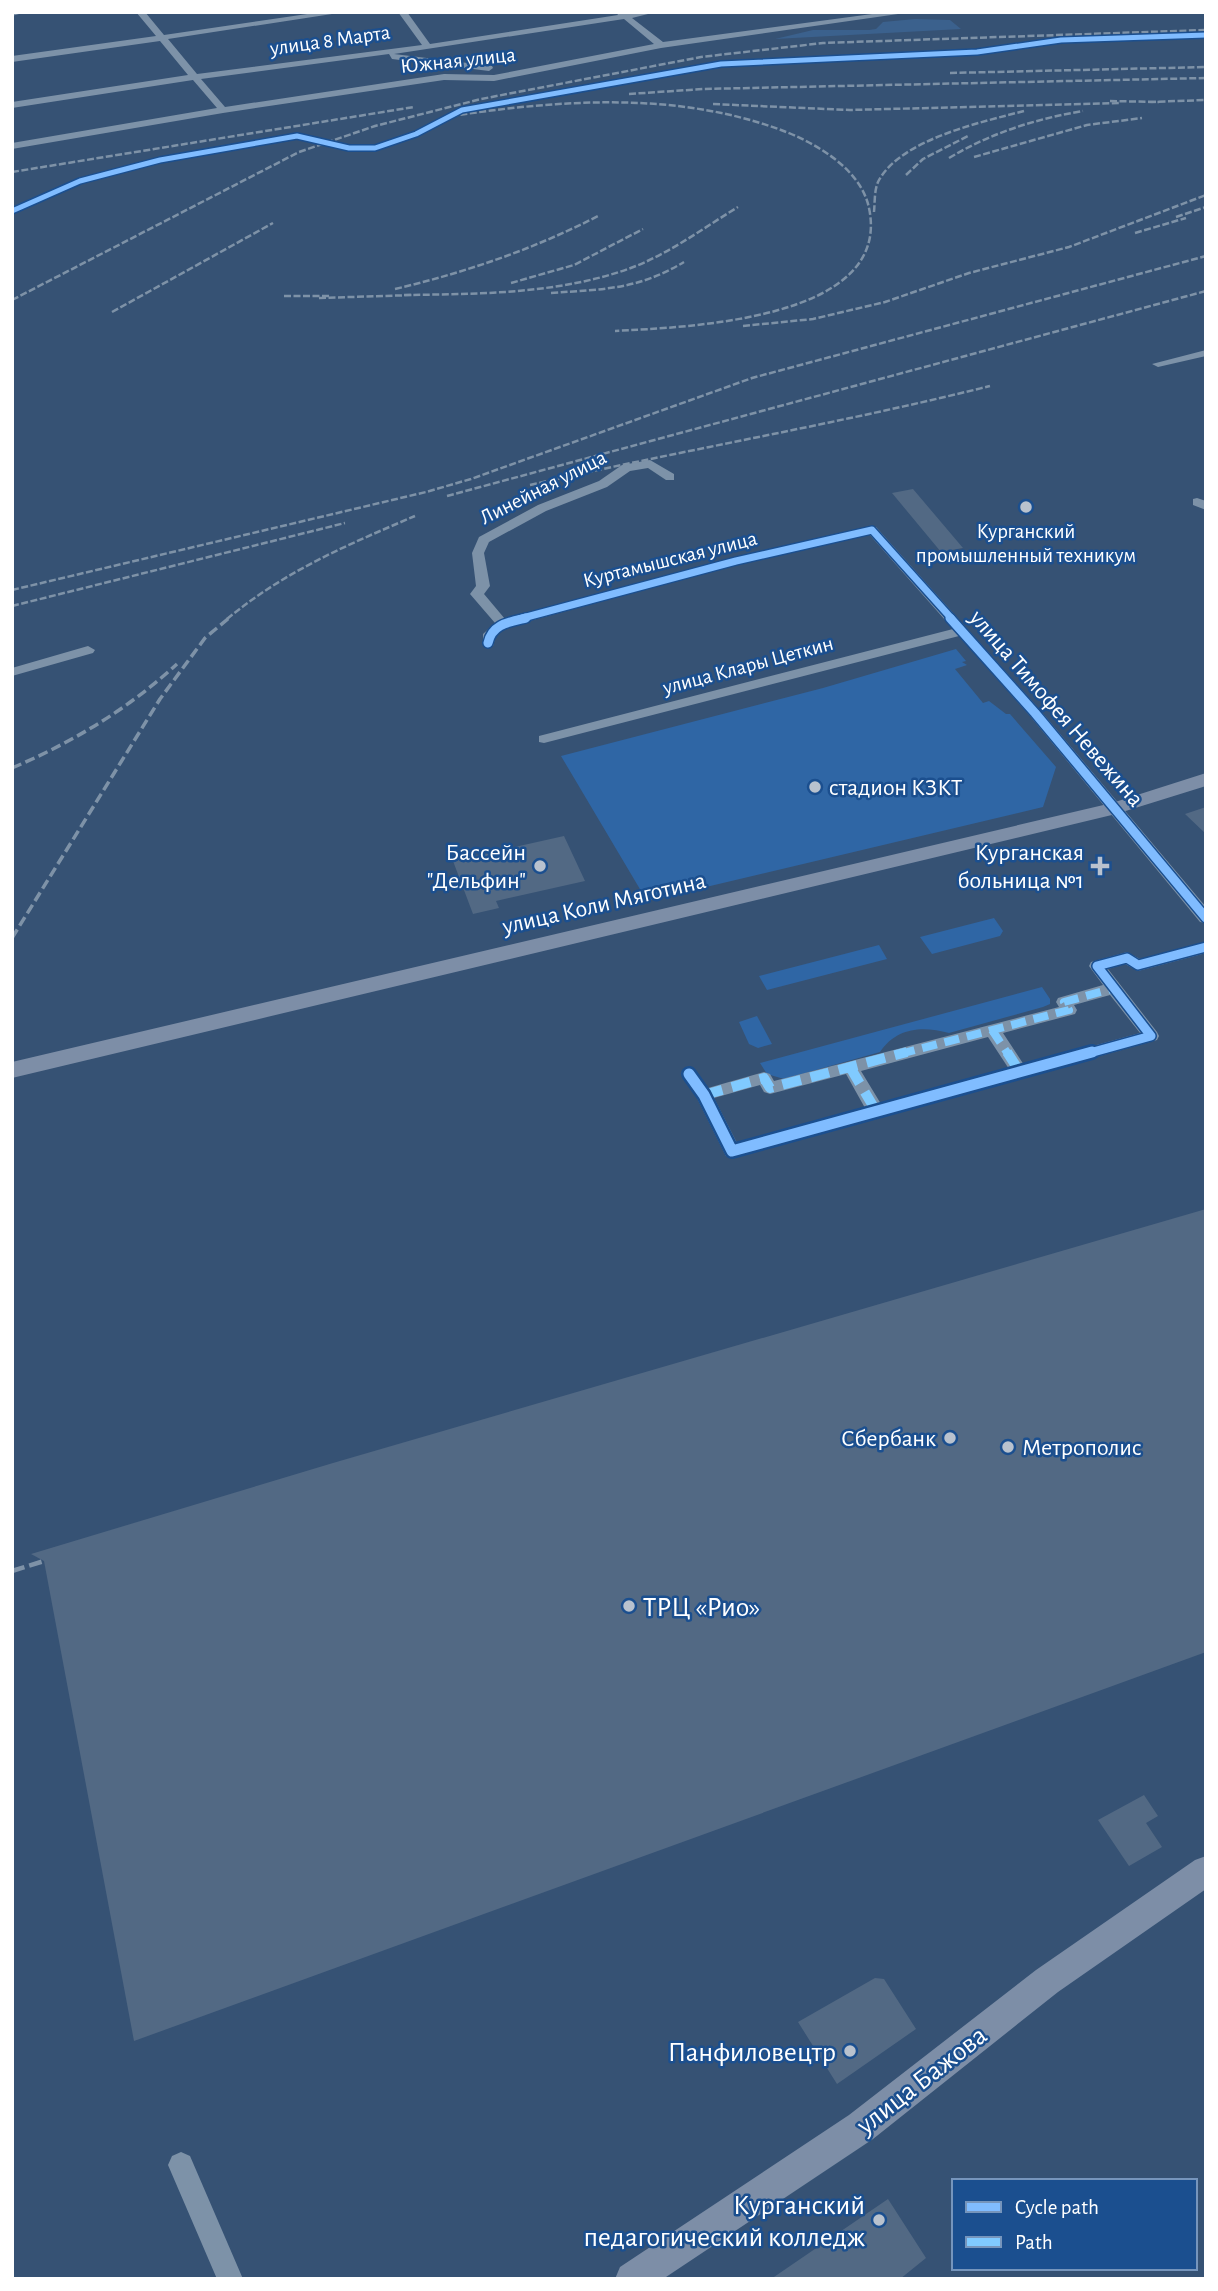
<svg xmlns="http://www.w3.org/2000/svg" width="1218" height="2291" font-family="'Alegreya Sans',sans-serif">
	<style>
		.green { fill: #2f66a5 }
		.water { fill: #3b618d }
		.building { fill: #526984 }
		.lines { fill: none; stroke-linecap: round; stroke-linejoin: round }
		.minor { fill: #7d92a8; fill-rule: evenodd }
		.major { fill: #7d8ea7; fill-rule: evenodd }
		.rail-far2 { stroke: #7e92a7; stroke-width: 2.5; stroke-dasharray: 7 2.5; stroke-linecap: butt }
		.rail-far1 { stroke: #7e92a7; stroke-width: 3.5; stroke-dasharray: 10 4.5; stroke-linecap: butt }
		.rail { stroke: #7e92a7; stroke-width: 4.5; stroke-dasharray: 13 5; stroke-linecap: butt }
		.quiet-far1 { stroke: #80caff; stroke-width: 8; stroke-dasharray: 15 8; stroke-linecap: butt }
		.quiet { stroke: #80caff; stroke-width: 10; stroke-dasharray: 19 10; stroke-linecap: butt }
		.cycleway-far3-casing { stroke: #1b4f8f; stroke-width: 8 }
		.cycleway-far2-casing { stroke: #1b4f8f; stroke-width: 10 }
		.cycleway-far1-casing { stroke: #1b4f8f; stroke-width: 12 }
		.cycleway-casing { stroke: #1b4f8f; stroke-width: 16 }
		.cycleway-far3 { stroke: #80bcff; stroke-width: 5 }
		.cycleway-far2 { stroke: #80bcff; stroke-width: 7 }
		.cycleway-far1 { stroke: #80bcff; stroke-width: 9 }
		.cycleway { stroke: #80bcff; stroke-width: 11 }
		.poi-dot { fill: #b9c2ce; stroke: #1b4f8f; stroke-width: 2.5 }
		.labels { text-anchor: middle; stroke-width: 5; stroke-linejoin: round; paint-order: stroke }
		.far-street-label { font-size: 21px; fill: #fff; stroke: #1b4f8f }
		.far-poi-label { font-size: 21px; fill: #fff; stroke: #1b4f8f }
		.street-label { font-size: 24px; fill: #fff; stroke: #1b4f8f }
		.poi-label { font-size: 24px; fill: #fff; stroke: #1b4f8f; text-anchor: end }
		.near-poi-label { font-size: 28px; fill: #fff; stroke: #1b4f8f; text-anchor: end }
		.near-street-label { font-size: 28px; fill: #fff; stroke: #1b4f8f }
	</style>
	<rect width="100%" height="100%" fill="#365274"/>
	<path class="green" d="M956,649L966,661L962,662L967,665L955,669L983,703L989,701L1006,714H1010L1056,767L1043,807L647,901L561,756L823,688Z
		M994,918L1003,931L1000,936L932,954L920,937Z
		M879,945L887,959L767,990L759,976Z
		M1042,987L1050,999V1004L1043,1007L949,1033C923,1026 897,1027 880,1052L784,1079L767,1074L760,1063Z
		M757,1016L772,1044L758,1048L749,1044L739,1022Z"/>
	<path class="water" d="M915,19L950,20L961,29L775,39L813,30H869L876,29L883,22Z"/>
	<path class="building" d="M913,489L963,548L941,552L892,493Z
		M1206,807V834L1185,814Z
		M564,836L585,881L496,901L499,908L473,914L453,861Z
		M1206,1209V1652L134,2041L44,1561L31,1554L333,1463Z
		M1144,1795L1158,1816L1146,1823L1162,1847L1129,1866L1098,1820Z
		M875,1978L884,1979L916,2029L837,2084L798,2022Z
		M888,2199L926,2258L900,2279H771Z"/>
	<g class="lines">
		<path class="minor" d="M12,12H26L12,16Z
			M136,12H145L164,35L321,12H345L168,39L197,74L422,45L398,12H407L430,44L618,15L616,12H656L632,18L663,42L887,12H912L661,48L494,81L444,80L223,113L12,149V143L217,108L193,80L12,108V102L188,75L160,41L12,62V56L156,36ZM624,19L654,44L494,75L444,74L225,107L201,79L389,54L392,59L489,71L493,68L492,66L394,54Z
			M1206,32V38L1061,43L977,55L721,67L464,112L419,136L375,151L349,150L297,139L161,163L83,183L12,214V207L77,179L160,157L297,133L349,145H375L413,132L462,107L721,61L977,49L1061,37Z
			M1206,350V356L1158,367L1152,364Z
			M650,460L674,474V480H666L648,468L630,471L607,487L546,511L489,542L484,553L490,586L484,594L505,619L736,557L876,527L1040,710L1206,907V923L1200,922L1030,716L959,636L544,743L539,742V736L953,629L869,534L738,564L507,627L496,635L493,646H483V634L495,623L470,594L476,586L472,553L479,537L538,505L599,481L622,465Z
			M1197,498L1206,501V510L1193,505V499Z
			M88,646L95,650L93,653L12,676V668Z
			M1206,942V953L1138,971L1125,964L1108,969L1157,1032L1159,1036L1157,1040L732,1158L726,1156L697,1098L681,1074L683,1070H695L708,1088L764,1072L770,1074L774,1081L1059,1007L1056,1002L1058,998L1103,985L1089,966L1091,962L1127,952L1140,959ZM1110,995L1140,1033L1024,1065L1003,1033L1075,1014L1077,1010L1074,1005ZM988,1037L1009,1069L881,1104L861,1071ZM846,1074L865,1108L737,1143L714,1098L760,1085L764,1092L770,1094Z
			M181,2152L190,2156L243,2279H217L168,2165L172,2156Z"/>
		<path class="major" d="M1206,773V786L1116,814L12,1078V1062L1112,803Z
			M1206,1856V1889L1058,1992L873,2139L663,2279H615L620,2267L849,2115L1036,1970L1195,1860Z"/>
		<path class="rail-far2" d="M950,73L1206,67
			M629,94L703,89L1206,78
			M1110,101L1159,102
			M1149,102L1206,100
			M713,104L850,110L1119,103
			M451,116C560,100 675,91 781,130C816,143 861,169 869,208C893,321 685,327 615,331
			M974,157L1087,125L1142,118
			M949,158C991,133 1035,119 1083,111
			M12,172L414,107
			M906,175L923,159L968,136
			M874,212C875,202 874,189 879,180C902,139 982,122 1024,111
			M1176,217L1206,207
			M1135,233L1186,218
			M511,283L574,265L643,229
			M395,289C467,272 534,249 600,215
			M551,293C604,289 637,290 684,262
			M404,295C480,294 564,294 636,266C673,251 705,227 738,207
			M284,296H330
			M319,298L414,295
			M12,300L299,152L375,126L481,99L701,57L823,43L1206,30
			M112,312L273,223
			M743,326L813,319L885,302L969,273L1069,247L1206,195
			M530,485C683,450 838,424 990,386
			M447,496L1206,291
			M12,590L426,492L471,479L752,378L1206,256
			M12,606L345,523
			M227,619C285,571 347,545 415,516"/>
		<path class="rail-far1" d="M12,768C73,742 128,709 177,664
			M12,938L160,699L205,638L229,618"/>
		<path class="rail" d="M12,1571L44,1561"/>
		<path class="quiet-far1" d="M992,1030L1008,1054
			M900,1054L1069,1010L1064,1002L1115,988"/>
		<path class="quiet" d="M1007,1052L1020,1072
			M850,1067L876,1111
			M704,1095L764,1078L770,1088L907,1052"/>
		<defs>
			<path id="cycleway-far3" d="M12,211L80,181L160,160L297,136L349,148H375L416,134L462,110L721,64L977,52L1061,40L1206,35"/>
			<path id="cycleway-far2" d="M519,619L736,561L872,530L952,619"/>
			<path id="cycleway-far1" d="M950,618L1035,713L1206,918
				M488,643C492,624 509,622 526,618
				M1086,1054L1151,1036L1097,966L1127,958L1138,965L1206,947"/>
			<path id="cycleway" d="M689,1074L704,1095L732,1151L1092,1052"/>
		</defs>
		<use href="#cycleway-far3" class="cycleway-far3-casing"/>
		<use href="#cycleway-far2" class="cycleway-far2-casing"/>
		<use href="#cycleway-far1" class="cycleway-far1-casing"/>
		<use href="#cycleway" class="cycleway-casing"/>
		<use href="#cycleway-far3" class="cycleway-far3"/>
		<use href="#cycleway-far2" class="cycleway-far2"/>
		<use href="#cycleway-far1" class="cycleway-far1"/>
		<use href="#cycleway" class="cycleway"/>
	</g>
	<g class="poi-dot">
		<circle cx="1026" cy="507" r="7"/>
		<circle cx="815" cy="787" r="7"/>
		<circle cx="540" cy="866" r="7"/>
		<path d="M1096.5 855.5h7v7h7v7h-7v7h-7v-7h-7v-7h7z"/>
		<circle cx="950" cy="1438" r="7"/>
		<circle cx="1008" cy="1447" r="7"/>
		<circle cx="629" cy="1606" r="7"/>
		<circle cx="850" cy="2051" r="7"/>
		<circle cx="879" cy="2220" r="7"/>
	</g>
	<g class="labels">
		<g class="far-street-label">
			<text transform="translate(330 40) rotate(-8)" y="7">улица 8 Марта</text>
			<text transform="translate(458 60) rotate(-6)" y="7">Южная улица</text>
			<text transform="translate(543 487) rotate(-27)" y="7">Линейная улица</text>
			<text transform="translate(670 559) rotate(-14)" y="7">Куртамышская улица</text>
			<text transform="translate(748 665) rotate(-15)" y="7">улица Клары Цеткин</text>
		</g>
		<g class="far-poi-label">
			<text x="1026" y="538">Курганский<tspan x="1026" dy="24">промышленный техникум</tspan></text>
		</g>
		<g class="street-label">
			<text transform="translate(1057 708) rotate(49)" y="8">улица Тимофея Невежина</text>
			<text transform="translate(604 903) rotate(-13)" y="8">улица Коли Мяготина</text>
		</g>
		<g class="poi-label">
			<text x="829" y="795" text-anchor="start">стадион КЗКТ</text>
			<text x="526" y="860">Бассейн<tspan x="526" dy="28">"Дельфин"</tspan></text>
			<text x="1084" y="860">Курганская<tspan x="1084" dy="28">больница №1</tspan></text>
			<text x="936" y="1446">Сбербанк</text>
			<text x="1022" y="1455" text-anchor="start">Метрополис</text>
		</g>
		<g class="near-poi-label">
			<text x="643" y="1616" text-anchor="start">ТРЦ «Рио»</text>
			<text x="836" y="2061">Панфиловецтр</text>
			<text x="865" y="2214">Курганский<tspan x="865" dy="32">педагогический колледж</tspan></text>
		</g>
		<g class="near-street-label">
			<text transform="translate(921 2079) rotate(-38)" y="10">улица Бажова</text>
		</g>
	</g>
	<rect width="1218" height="2291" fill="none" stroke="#ffffff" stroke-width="28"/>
	<rect x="952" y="2179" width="245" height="91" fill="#1b4f8f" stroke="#7695bc" stroke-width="2"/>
	<rect x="966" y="2202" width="35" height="10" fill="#80bcff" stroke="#7695bc" stroke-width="2"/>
	<text x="1015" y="2214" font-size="21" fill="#ffffff">Cycle path</text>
	<rect x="966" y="2237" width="35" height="10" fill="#80caff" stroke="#7695bc" stroke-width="2"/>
	<text x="1015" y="2249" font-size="21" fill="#ffffff">Path</text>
</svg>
